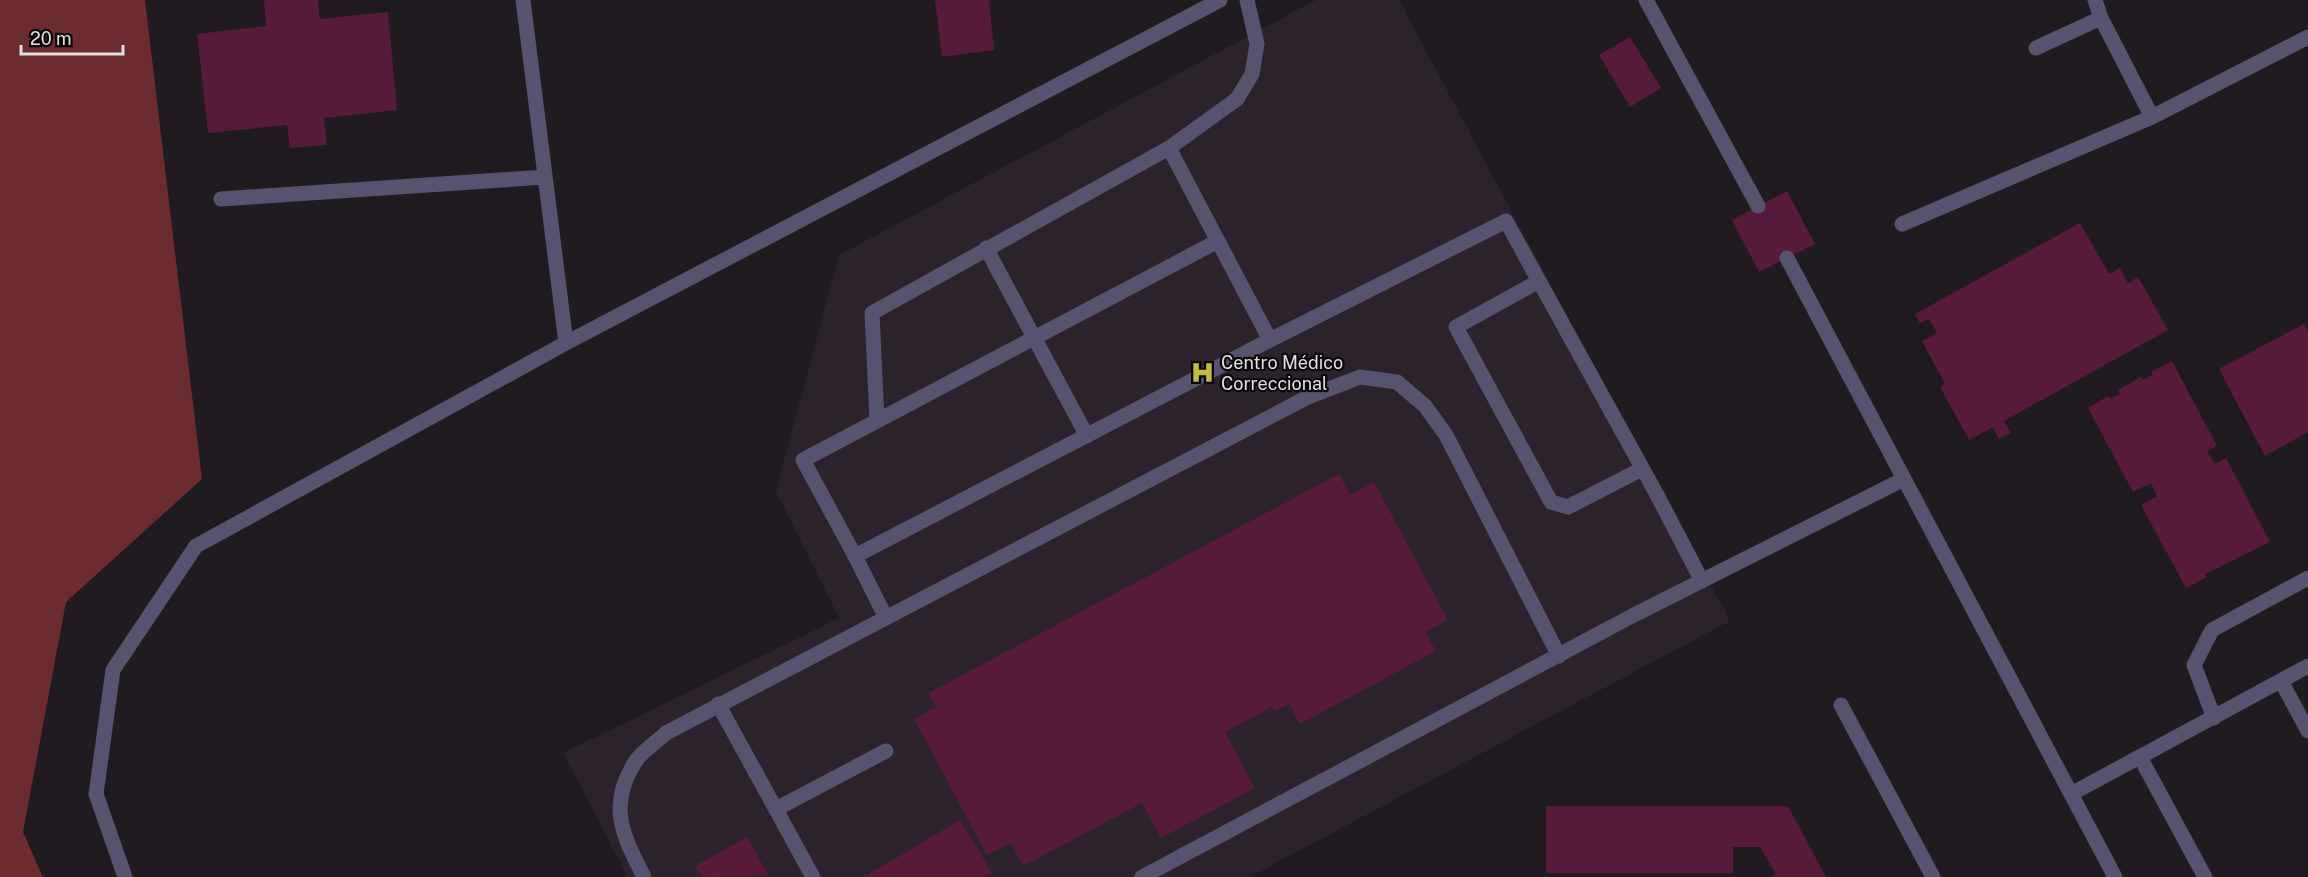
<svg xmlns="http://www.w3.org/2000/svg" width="2308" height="877" font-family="'Public Sans',sans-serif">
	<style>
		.built { fill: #2b222c }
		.green { fill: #6c2b2e }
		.building { fill: #581a3b }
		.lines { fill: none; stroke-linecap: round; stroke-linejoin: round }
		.lane { stroke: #57526d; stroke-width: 15 }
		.labels { text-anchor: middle; stroke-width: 4.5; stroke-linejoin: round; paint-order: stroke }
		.poi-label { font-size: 18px; fill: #e2dee2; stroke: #080608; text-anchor: start }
	</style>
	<rect width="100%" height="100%" fill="#201b20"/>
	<path class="built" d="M1316,0H1399L1730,621L1250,877H628L563,753L839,618L776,491L839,255Z"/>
	<path class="green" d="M0,0H145L202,479L66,602L23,832L43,877H0Z"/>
	<path class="building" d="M264,0H318L320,19L388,12L397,110L324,118L327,145L290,148L287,125L208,133L197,34L266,26Z
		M935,0H989L994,50L942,57Z
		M1630,37L1661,88L1630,107L1599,55Z
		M1787,191L1815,244L1759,272L1732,220Z
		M2080,223L2109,274L2120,268L2128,283L2138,277L2168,330L2004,421L2011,433L1999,439L1993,427L1969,440L1940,387L1945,384L1922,341L1937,333L1929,319L1920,323L1915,314Z
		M2304,324L2308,331V432L2265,456L2219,369Z
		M2172,361L2217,446L2207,451L2215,464L2226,458L2270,542L2205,574L2207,577L2186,588L2141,505L2157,496L2151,483L2133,492L2088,408L2108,396L2110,399L2120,394L2118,390L2141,377L2143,380L2153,375L2151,372Z
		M1339,474L1350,495L1374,482L1448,620L1425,632L1436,651L1300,724L1289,704L1275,711L1272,707L1225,732L1255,788L1161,838L1142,803L1023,866L1011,843L987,855L914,719L936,707L929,693Z
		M1546,806H1785L1789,808L1826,877H1770L1776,874L1760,847H1733V873H1546Z
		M960,820L992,873L984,877H864Z
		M747,837L769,876L702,877L695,866Z"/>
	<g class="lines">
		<path class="lane" d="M523,0L566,343
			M1646,0L1758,206
			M2095,0L2101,18L2152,117L2308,37
			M2036,48L2101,18
			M1169,148L1270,340L855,556L803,460L1218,241
			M221,199L545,177
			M1902,224L2152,117
			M986,248L1087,436
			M1787,258L2115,877
			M1539,281L1656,493L1702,581
			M1270,340L1506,221L1539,281L1456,327L1551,502L1568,507L1642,469
			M877,421L872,313L1169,148L1237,99L1252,74L1257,44L1247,0
			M855,556L886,618
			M2281,681L2308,731
			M718,704L813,877
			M1841,705L1933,877
			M2214,718L2194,665L2212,630L2308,578
			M2140,757L2205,877
			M2071,794L2308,666
			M776,809L886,751
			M125,877L96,794L113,670L196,546L566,343L1220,0
			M644,877C623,835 607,807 635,762C642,751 657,742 666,733L1308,397L1360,377L1397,382L1425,406L1446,435L1559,656
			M1142,877L1632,616L1904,479"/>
	</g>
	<defs>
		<symbol id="hospital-bare" viewBox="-9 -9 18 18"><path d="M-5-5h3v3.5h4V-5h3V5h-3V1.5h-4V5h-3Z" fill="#c4bc3e" stroke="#080608" stroke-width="2.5" paint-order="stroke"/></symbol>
	</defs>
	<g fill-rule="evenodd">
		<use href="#hospital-bare" x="1186" y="356" width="33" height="33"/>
	</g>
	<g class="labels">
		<g class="poi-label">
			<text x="1221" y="369">Centro Médico<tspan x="1221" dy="21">Correccional</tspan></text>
		</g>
	</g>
	<path d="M21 45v9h102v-9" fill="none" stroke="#e2dee2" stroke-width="3"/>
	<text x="30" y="45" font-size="18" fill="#e2dee2" stroke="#080608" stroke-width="4.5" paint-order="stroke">20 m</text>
</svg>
